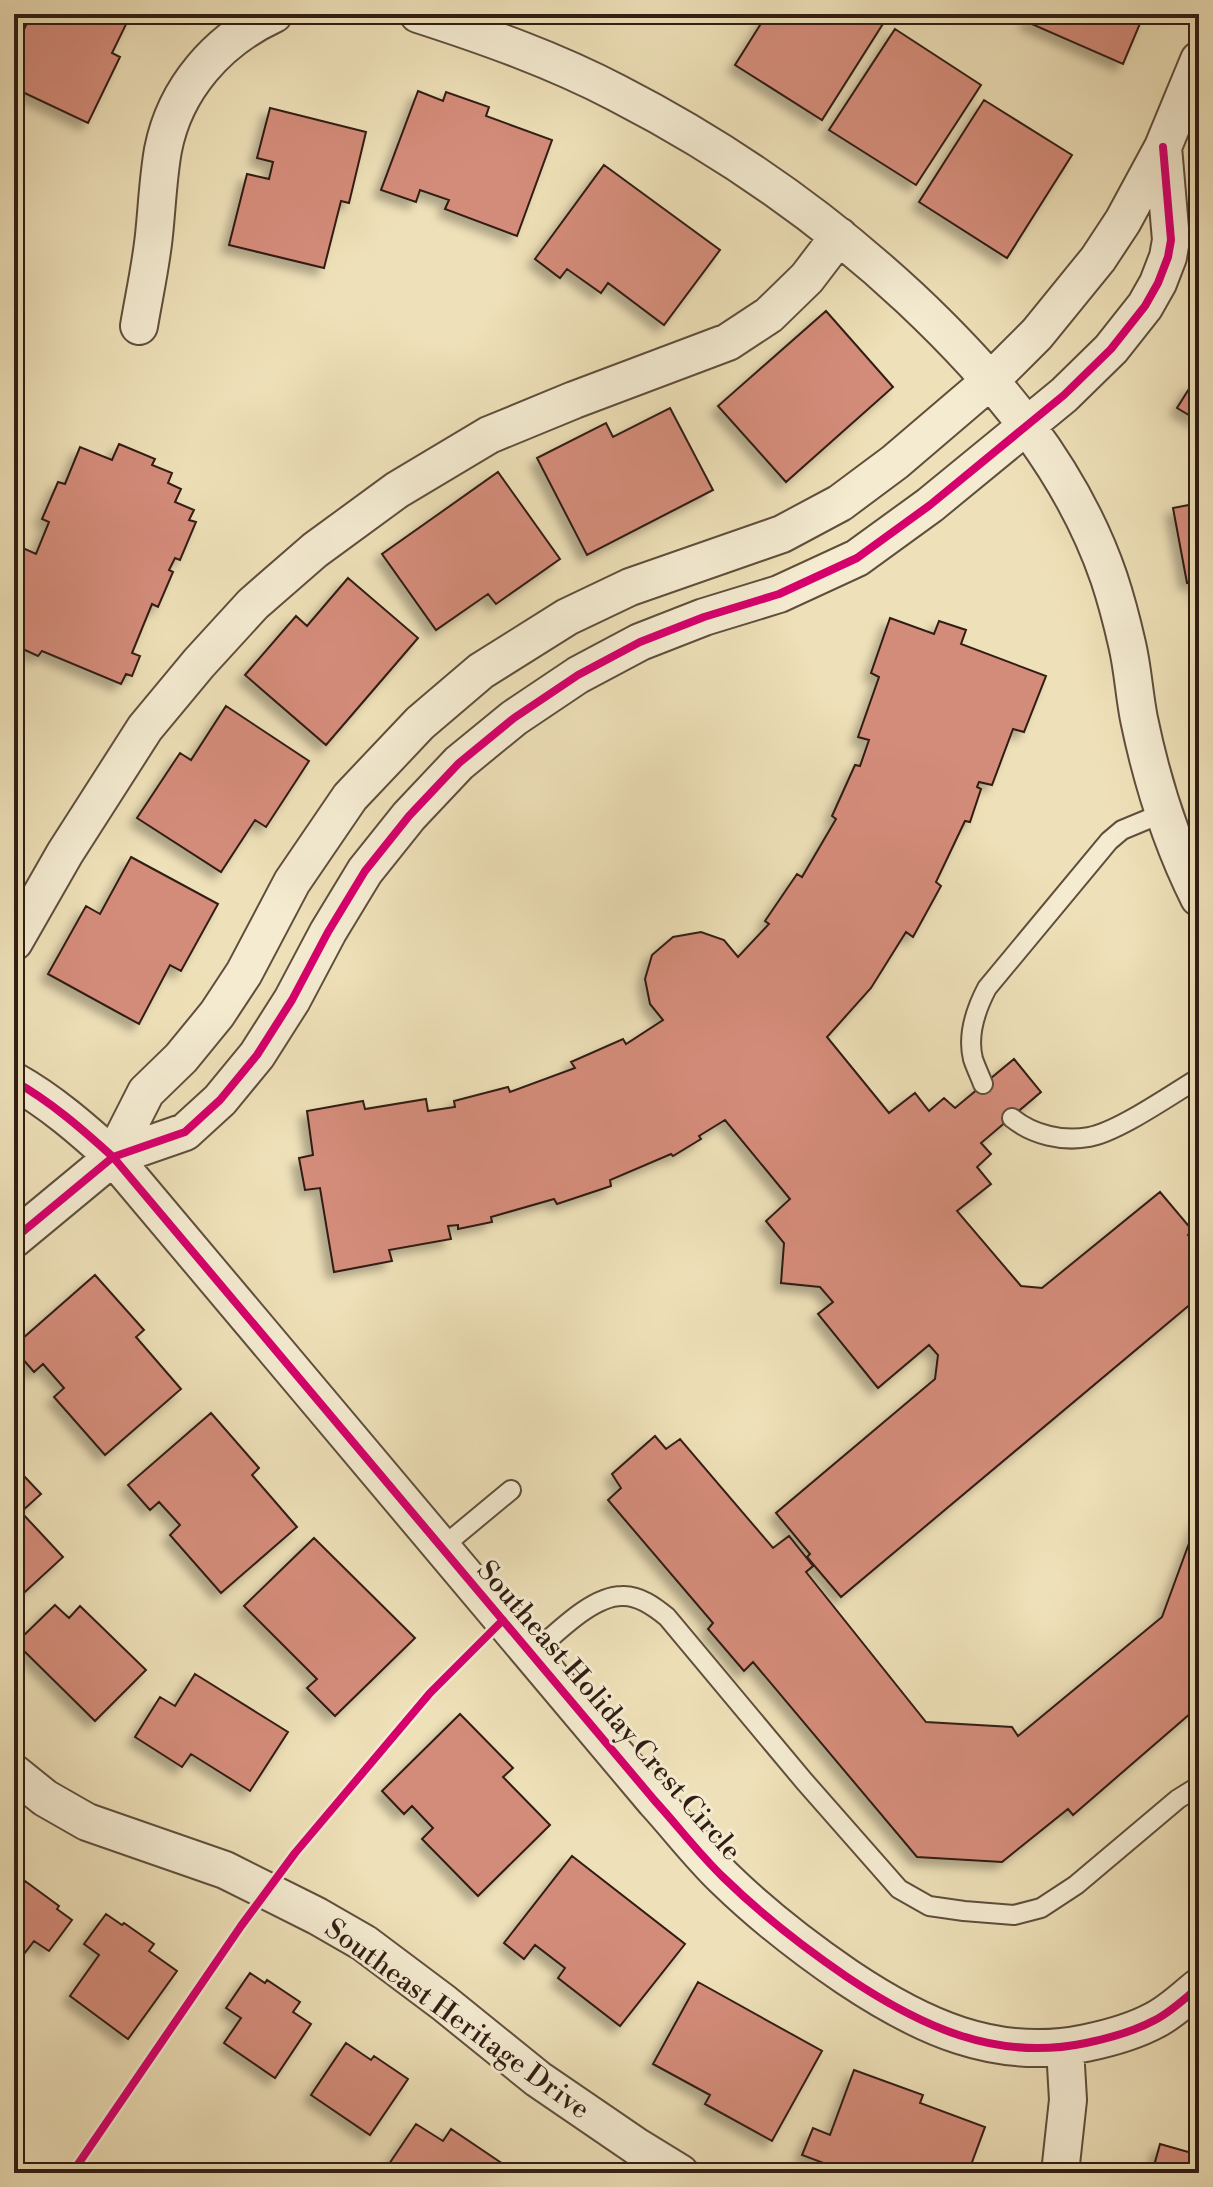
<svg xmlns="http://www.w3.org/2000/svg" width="1213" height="2187" font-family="'Libre Bodoni',serif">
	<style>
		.building { fill: #d48c7a; stroke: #311d13; stroke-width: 2; filter: url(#shadow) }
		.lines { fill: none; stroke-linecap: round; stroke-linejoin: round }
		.lane-casing { stroke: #604e3c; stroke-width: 22 }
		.street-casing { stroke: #604e3c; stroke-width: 40 }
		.lane { stroke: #f4ebd1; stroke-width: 18 }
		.street { stroke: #f4ebd1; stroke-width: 36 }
		.cycleway-casing { stroke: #f4ebd1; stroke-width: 13 }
		.cycleway { stroke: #d6006c; stroke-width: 8 }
		.labels { text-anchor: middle; stroke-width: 6; stroke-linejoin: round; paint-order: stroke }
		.street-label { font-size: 28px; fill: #311d13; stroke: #f4ebd1 }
	</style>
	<defs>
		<filter id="shadow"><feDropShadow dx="-7" dy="7" stdDeviation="4" flood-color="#0004"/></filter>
	</defs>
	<rect width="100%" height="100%" fill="#eee0b8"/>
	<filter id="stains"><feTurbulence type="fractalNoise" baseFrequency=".0025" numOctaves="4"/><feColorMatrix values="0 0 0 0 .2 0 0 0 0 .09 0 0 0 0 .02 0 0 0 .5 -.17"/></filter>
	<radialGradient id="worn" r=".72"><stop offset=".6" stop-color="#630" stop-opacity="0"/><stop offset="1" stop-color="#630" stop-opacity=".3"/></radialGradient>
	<path class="building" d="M22,14H131L112,53L120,57L88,123L14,88V51L28,21L21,17Z
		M767,14H878L886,19L822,120L735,65Z
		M1030,14H1144L1123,64L1027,22Z
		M895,29L981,85L916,185L829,130Z
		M418,91L443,101L446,92L489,107L486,116L552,140L517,236L445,209L449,200L420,190L416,202L381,190Z
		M984,100L1072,155L1007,258L919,202Z
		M270,108L366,132L349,203L341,201L324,268L229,245L247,174L269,179L273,162L257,158Z
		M604,165L720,250L664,325L608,283L601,293L567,269L560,278L535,259Z
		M826,311L893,387L786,482L718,406Z
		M1192,384L1199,388V421L1177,408Z
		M670,408L713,490L587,555L537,458L606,423L613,437Z
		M119,444L155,459L152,465L172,473L168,483L181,489L175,502L194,510L189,520L196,522L180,560L175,558L169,570L173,572L158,607L152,604L132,653L140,656L132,676L126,674L121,684L42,651L38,656L14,645V544L36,554L49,522L42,519L58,482L65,484L80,447L112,460Z
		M498,472L560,559L496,604L488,594L436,630L382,554Z
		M1199,503V597L1196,581L1187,583L1173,508Z
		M348,578L418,638L326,745L245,675L296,616L307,626Z
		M890,618L934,634L939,621L966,630L961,644L1046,676L1024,732L1013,729L992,785L979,782L977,787L981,789L970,822L965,821L936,882L941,886L913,937L906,932L871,988L827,1037L889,1113L915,1093L929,1111L944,1098L955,1108L1014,1059L1041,1092L981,1143L991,1154L977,1167L991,1184L957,1211L1021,1286L1042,1288L1160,1192L1193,1231L1188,1235L1199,1249V1297L841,1597L807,1557L810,1554L776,1513L935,1379L938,1355L929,1345L878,1388L818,1314L833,1302L820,1287L781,1283L784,1243L766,1221L790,1199L725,1120L699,1136L701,1139L673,1156L671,1154L610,1180L611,1186L557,1204L554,1199L491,1217L492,1222L458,1229V1225L448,1226L451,1239L389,1250L392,1261L334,1272L320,1188L305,1190L299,1158L313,1155L307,1111L363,1101L365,1109L426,1099L428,1111L455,1107L454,1101L508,1087L510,1092L575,1068L571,1062L623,1039L626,1044L663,1020L650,1004L645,979L652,955L673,937L701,932L724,940L738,957L769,924L765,921L797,874L802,877L836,819L832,816L855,765L860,766L869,740L858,737L879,677L871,673Z
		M226,706L309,761L266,827L255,820L221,872L137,818L180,753L191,760Z
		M131,857L218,904L181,971L170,965L139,1024L48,974L86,906L100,914Z
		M95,1275L144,1330L136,1337L181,1389L105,1455L54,1397L64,1388L43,1364L34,1372L14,1349V1346Z
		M211,1413L259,1468L252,1475L297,1527L221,1593L170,1535L180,1525L159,1502L150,1510L128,1485Z
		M655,1436L666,1449L680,1439L773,1548L789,1536L813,1566L806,1572L926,1722L1012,1727L1018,1736L1162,1617L1199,1516V1706L1073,1815L1068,1809L1002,1862L917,1857L753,1662L744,1671L708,1629L713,1623L608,1500L621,1488L612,1474Z
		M23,1475L41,1494L21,1512L63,1557L14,1602V1483Z
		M314,1538L415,1638L335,1716L307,1688L317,1679L244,1606Z
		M55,1605L69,1618L80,1606L146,1670L95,1721L16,1643Z
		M195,1674L288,1732L250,1791L191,1754L182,1767L135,1737L160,1697L175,1706Z
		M460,1714L513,1768L503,1777L550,1825L478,1896L422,1839L433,1828L412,1806L404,1814L382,1791Z
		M572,1856L685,1944L620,2026L558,1978L565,1968L535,1945L524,1959L504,1943Z
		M25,1881L59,1906L57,1909L72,1920L49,1951L34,1941L14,1967V1885L19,1889Z
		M106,1914L122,1925L124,1923L154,1944L149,1951L177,1971L128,2039L70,1996L99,1955L84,1944Z
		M250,1973L265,1983L267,1980L300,2002L293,2012L311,2024L275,2078L224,2043L241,2018L226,2008Z
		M698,1982L822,2051L772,2141L705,2104L710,2095L653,2064Z
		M346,2043L371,2060L374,2056L408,2079L370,2135L311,2095Z
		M854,2070L923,2095L920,2103L985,2127L968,2173H850L802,2155L813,2128L830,2135Z
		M416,2124L443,2141L451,2129L503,2164L497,2173H383Z
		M1160,2144L1199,2155V2173H1152Z
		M14,2152L22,2157L14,2168Z"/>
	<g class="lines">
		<defs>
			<path id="lane" d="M983,1084C980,1076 976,1068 973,1059C967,1035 976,1009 987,988L1109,841L1122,830L1163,813
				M1012,1118C1033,1135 1063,1142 1089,1137C1118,1132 1172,1094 1199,1078
				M441,1548L511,1490
				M532,1654C555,1635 591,1596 622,1596C639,1595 655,1607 667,1617L804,1781L899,1889L929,1906L964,1911L1014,1915L1041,1908L1076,1885L1178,1799L1199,1786"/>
			<path id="street" d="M418,14C486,36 554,60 617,93C726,149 821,215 910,298C994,377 1071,467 1109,578C1116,599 1122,622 1127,644C1133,669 1134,694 1139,719C1152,782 1170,840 1199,898
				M139,326C144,296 151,265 154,235C157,207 158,178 163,150C175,88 218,40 274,14
				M14,942L65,853L145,728L199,663L253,604L315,550L397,490L489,435L574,400L728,342L769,315L807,278L839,236
				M14,1081C50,1101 82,1129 113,1157L655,1801C678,1826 699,1854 724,1878C762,1915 803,1947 847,1977C920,2026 996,2062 1086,2043C1110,2038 1133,2032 1155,2020C1171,2012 1185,1998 1199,1987
				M113,1157L146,1092L181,1058L217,1014L244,973L292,882L350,797L420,723L481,671L567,617L630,587L782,534L840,503L895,462L991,380L1037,334L1098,259L1123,221L1163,147L1199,60
				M14,1239L113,1157L185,1132L220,1100L257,1055L292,1000L328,932L365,871L409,816L459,763L514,718L578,675L640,642L704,617L779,594L857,558L930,505L1064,395L1111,349L1145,306L1158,283L1168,257L1171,240L1163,147
				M14,1773L45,1798L87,1822L225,1870L317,1916L364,1943L444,2003L538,2079L636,2146L680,2173
				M1060,2173L1068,2100L1065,2048"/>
		</defs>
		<use href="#lane" class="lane-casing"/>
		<use href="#street" class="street-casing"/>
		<use href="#lane" class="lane"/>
		<use href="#street" class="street"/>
		<defs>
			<path id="cycleway" d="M14,1081C50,1101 82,1129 113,1157L655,1801C678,1826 699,1854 724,1878C762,1915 803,1947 847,1977C920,2026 996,2062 1086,2043C1110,2038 1133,2032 1155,2020C1171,2012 1185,1998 1199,1987
				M14,1239L113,1157L185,1132L220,1100L257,1055L292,1000L328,932L365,871L409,816L459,763L514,718L578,675L640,642L704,617L779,594L857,558L930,505L1064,395L1111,349L1145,306L1158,283L1168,257L1171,240L1163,147
				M72,2173L241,1926L295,1853L430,1693L503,1620"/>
		</defs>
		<use href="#cycleway" class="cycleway-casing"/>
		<use href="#cycleway" class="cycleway"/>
	</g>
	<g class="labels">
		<g class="street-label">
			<text transform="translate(610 1710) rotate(49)" y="10">Southeast Holiday Crest Circle</text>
			<text transform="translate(458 2018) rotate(36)" y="10">Southeast Heritage Drive</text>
		</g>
	</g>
	<rect width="1213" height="2187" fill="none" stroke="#eee0b8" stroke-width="48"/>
	<rect x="16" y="16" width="1181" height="2155" fill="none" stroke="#311d13" stroke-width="4"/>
	<rect x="24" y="24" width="1165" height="2139" fill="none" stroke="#311d13" stroke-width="2"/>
	<rect width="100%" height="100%" filter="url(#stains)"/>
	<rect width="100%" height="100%" fill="url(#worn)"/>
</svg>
